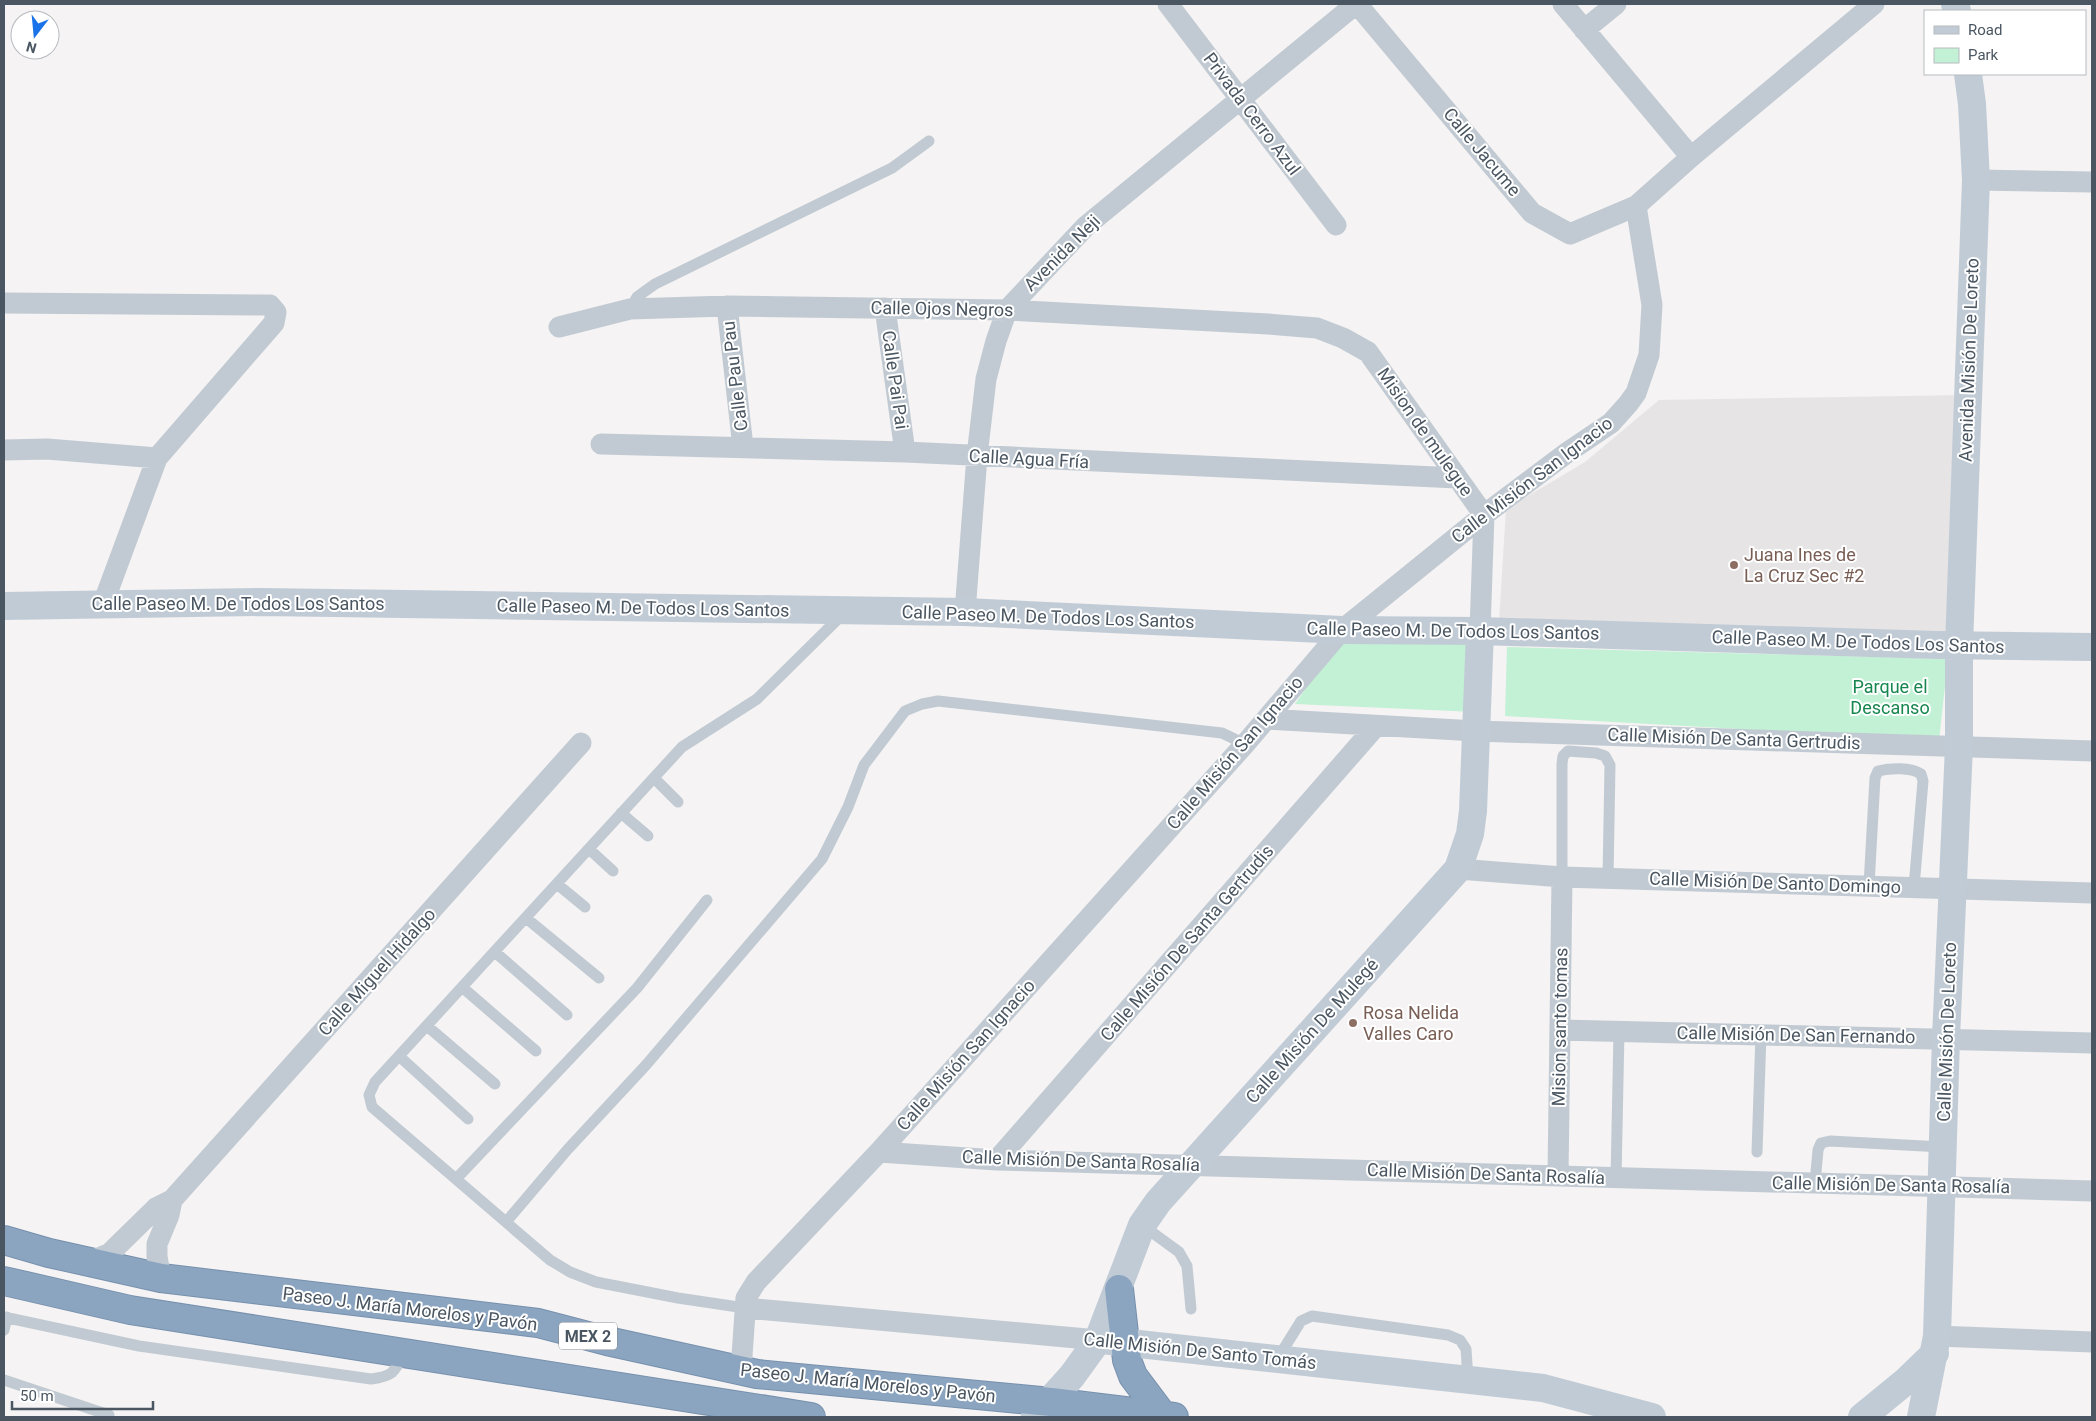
<svg xmlns="http://www.w3.org/2000/svg" width="2096" height="1421" font-family="Roboto,sans-serif">
	<style>
		.education { fill: #e6e4e5 }
		.green { fill: #c3f1d5 }
		.lines { fill: none; stroke-linecap: round; stroke-linejoin: round }
		.highway-casing { stroke: #7690ad; stroke-width: 30 }
		.lane { stroke: #c1cad2; stroke-width: 11 }
		.street { stroke: #c1cad2; stroke-width: 21 }
		.secondary { stroke: #c1cbd6; stroke-width: 28 }
		.highway { stroke: #8ba5c1; stroke-width: 28 }
		.education-dot { fill: #8d6e63; stroke: #fff; stroke-width: 2 }
		.labels { text-anchor: middle; stroke-width: 4; stroke-linejoin: round; paint-order: stroke }
		.shield { fill: #fff; stroke: #808990; stroke-width: 1 }
		.shield-label { font-size: 16px; font-weight: bold; fill: #4a5661 }
		.street-label { font-size: 18px; fill: #4a5661; stroke: #fff }
		.education-label { font-size: 18px; fill: #785e54; stroke: #fff; text-anchor: start }
		.park-label { font-size: 18px; fill: #17864f; stroke: #fff }
	</style>
	<rect width="100%" height="100%" fill="#f5f3f3"/>
	<path class="education" d="M1967,395L1964,636L1499,622L1506,509L1585,462L1659,400Z"/>
	<path class="green" d="M1338,641L1482,643L1476,712L1295,704Z
		M1507,647L1948,659L1939,740L1505,716Z"/>
	<g class="lines">
		<defs>
			<path id="highway" d="M4,1240L49,1253L161,1278L538,1323L607,1341L757,1374L1051,1402L1174,1417
				M4,1281L130,1310L811,1417
				M1119,1289L1127,1360L1133,1376L1163,1416"/>
		</defs>
		<use href="#highway" class="highway-casing"/>
		<path class="lane" d="M630,309L637,297L655,284L892,168L929,141
			M654,778L678,802
			M621,813L648,836
			M589,849L613,871
			M1562,877V764L1563,756L1568,751L1596,753L1605,756L1610,765L1608,878
			M557,884L585,907
			M1869,885L1875,778L1878,771C1890,768 1911,767 1921,774L1923,781L1914,887
			M526,918L599,978
			M495,952L567,1015
			M462,987L536,1051
			M427,1026L495,1084
			M399,1056L468,1119
			M1757,1152L1761,1034
			M456,1179L637,988L707,900
			M1616,1179L1619,1031
			M1815,1183L1818,1150L1821,1143L1830,1141L1942,1147
			M506,1222L568,1149L646,1065L822,859L848,807L864,765L905,711L922,704L938,701L1222,733L1245,744
			M1142,1225L1179,1252L1187,1266L1191,1309
			M745,1308L678,1298L596,1282L570,1272L550,1260L372,1107L369,1095L375,1082L682,747L757,699L843,614
			M4,1317L139,1346L371,1379C393,1376 394,1373 403,1354
			M4,1330L7,1317
			M1278,1358L1301,1321L1312,1316L1448,1335L1460,1340L1466,1349L1468,1380
			M4,1380L109,1415"/>
		<path class="street" d="M1168,4L1336,225
			M1357,4L1532,213L1570,234L1636,206
			M1563,4L1691,157
			M1584,30L1616,4
			M1976,180L2092,182
			M4,303L270,305L276,312L274,323L157,458L103,604
			M727,306L743,447
			M885,308L905,452
			M559,327L630,309L727,306L1007,310L1268,324L1317,328L1343,338L1368,352L1484,515L1480,631
			M601,444L905,452L1457,478
			M4,450L47,449L157,458
			M965,612L977,456L986,379L996,341L1007,310L1086,226L1356,4
			M1266,719L1476,731L2092,751
			M1458,869L1562,877L2092,893
			M1560,1030L2092,1043
			M879,1152L997,1160L2092,1191
			M997,1160L1376,726
			M1558,1176L1562,877
			M90,1262L110,1253L156,1208L172,1200L581,743
			M161,1278L157,1257V1244L169,1215L172,1200
			M745,1308L1098,1340
			M1937,1336L2092,1342
			M741,1370L746,1298L756,1282L879,1152L1245,744L1342,630L1484,515L1568,452L1611,423L1628,404L1636,393L1649,355L1652,305L1636,206L1691,157L1874,4"/>
		<path class="secondary" d="M1955,4L1957,11
			M4,606L262,602L965,612L1342,630L1480,631L1937,645L2092,647
			M1102,1340L1543,1388L1652,1417
			M1035,1417L1072,1376L1098,1340L1142,1225L1158,1202L1458,869L1470,834L1473,811L1480,631
			M1862,1417L1906,1381L1935,1353
			M1921,1417L1937,1336L1946,1038L1959,746V646L1976,180L1972,104L1968,74"/>
		<use href="#highway" class="highway"/>
	</g>
	<g class="education-dot">
		<circle cx="1734" cy="565" r="5"/>
		<circle cx="1353" cy="1023" r="5"/>
	</g>
	<g class="labels">
		<rect class="shield" x="559" y="1322.5" width="58" height="27" rx="4"/>
		<g class="shield-label">
			<text x="588" y="1342">MEX 2</text>
		</g>
		<g class="street-label">
			<text transform="translate(1252 114) rotate(53)" y="6">Privada Cerro Azul</text>
			<text transform="translate(1482 152) rotate(50)" y="6">Calle Jacume</text>
			<text transform="translate(1062 253) rotate(-45)" y="6">Avenida Neji</text>
			<text transform="translate(942 309) rotate(1)" y="6">Calle Ojos Negros</text>
			<text transform="translate(1969 360) rotate(-88)" y="6">Avenida Misión De Loreto</text>
			<text transform="translate(735 376) rotate(-97)" y="6">Calle Pau Pau</text>
			<text transform="translate(895 380) rotate(82)" y="6">Calle Pai Pai</text>
			<text transform="translate(1425 432) rotate(55)" y="6">Mision de mulegue</text>
			<text transform="translate(1029 459) rotate(3)" y="6">Calle Agua Fría</text>
			<text transform="translate(1532 480) rotate(-37)" y="6">Calle Misión San Ignacio</text>
			<text x="238" y="610">Calle Paseo M. De Todos Los Santos</text>
			<text transform="translate(643 608) rotate(1)" y="6">Calle Paseo M. De Todos Los Santos</text>
			<text transform="translate(1048 617) rotate(2)" y="6">Calle Paseo M. De Todos Los Santos</text>
			<text transform="translate(1453 631) rotate(1)" y="6">Calle Paseo M. De Todos Los Santos</text>
			<text transform="translate(1858 642) rotate(2)" y="6">Calle Paseo M. De Todos Los Santos</text>
			<text transform="translate(1734 739) rotate(2)" y="6">Calle Misión De Santa Gertrudis</text>
			<text transform="translate(1235 753) rotate(-49)" y="6">Calle Misión San Ignacio</text>
			<text transform="translate(1775 883) rotate(2)" y="6">Calle Misión De Santo Domingo</text>
			<text transform="translate(1187 943) rotate(-49)" y="6">Calle Misión De Santa Gertrudis</text>
			<text transform="translate(377 972) rotate(-48)" y="6">Calle Miguel Hidalgo</text>
			<text transform="translate(1560 1027) rotate(-89)" y="6">Mision santo tomas</text>
			<text transform="translate(1312 1031) rotate(-48)" y="6">Calle Misión De Mulegé</text>
			<text transform="translate(1947 1032) rotate(-88)" y="6">Calle Misión De Loreto</text>
			<text transform="translate(1796 1035) rotate(1)" y="6">Calle Misión De San Fernando</text>
			<text transform="translate(966 1055) rotate(-48)" y="6">Calle Misión San Ignacio</text>
			<text transform="translate(1081 1161) rotate(2)" y="6">Calle Misión De Santa Rosalía</text>
			<text transform="translate(1486 1174) rotate(2)" y="6">Calle Misión De Santa Rosalía</text>
			<text transform="translate(1891 1185) rotate(1)" y="6">Calle Misión De Santa Rosalía</text>
			<text transform="translate(410 1309) rotate(7)" y="6">Paseo J. María Morelos y Pavón</text>
			<text transform="translate(1200 1351) rotate(6)" y="6">Calle Misión De Santo Tomás</text>
			<text transform="translate(868 1383) rotate(6)" y="6">Paseo J. María Morelos y Pavón</text>
		</g>
		<g class="education-label">
			<text x="1744" y="561">Juana Ines de<tspan x="1744" dy="21">La Cruz Sec #2</tspan></text>
			<text x="1363" y="1019">Rosa Nelida<tspan x="1363" dy="21">Valles Caro</tspan></text>
		</g>
		<g class="park-label">
			<text x="1890" y="693">Parque el<tspan x="1890" dy="21">Descanso</tspan></text>
		</g>
	</g>
	<rect width="2096" height="1421" fill="none" stroke="#4a5661" stroke-width="10"/>
	<rect x="1924" y="10" width="162" height="65" fill="#ffffff" stroke="#b7bbc0"/>
	<rect x="1934" y="26" width="25" height="8" fill="#c1cbd6" stroke="#b7bbc0"/>
	<text x="1968" y="35" font-size="15" fill="#4a5661">Road</text>
	<rect x="1934" y="48" width="25" height="15" fill="#c3f1d5" stroke="#b7bbc0"/>
	<text x="1968" y="60" font-size="15" fill="#4a5661">Park</text>
	<g transform="translate(35 35) rotate(196)"><circle r="24" fill="#ffffff" stroke="#b7bbc0"/>
	<path d="M0-4L9 19L0 12L-9 19Z" fill="#1a73e8"/>
	<text y="-8" font-size="14" font-weight="bold" text-anchor="middle" fill="#4a5661">N</text>
	</g>
	<path d="M12 1401v8h141v-8" fill="none" stroke="#4a5661" stroke-width="2.5"/>
	<text x="20" y="1401" font-size="15" fill="#4a5661" stroke="#ffffff" stroke-width="4" paint-order="stroke">50 m</text>
</svg>
